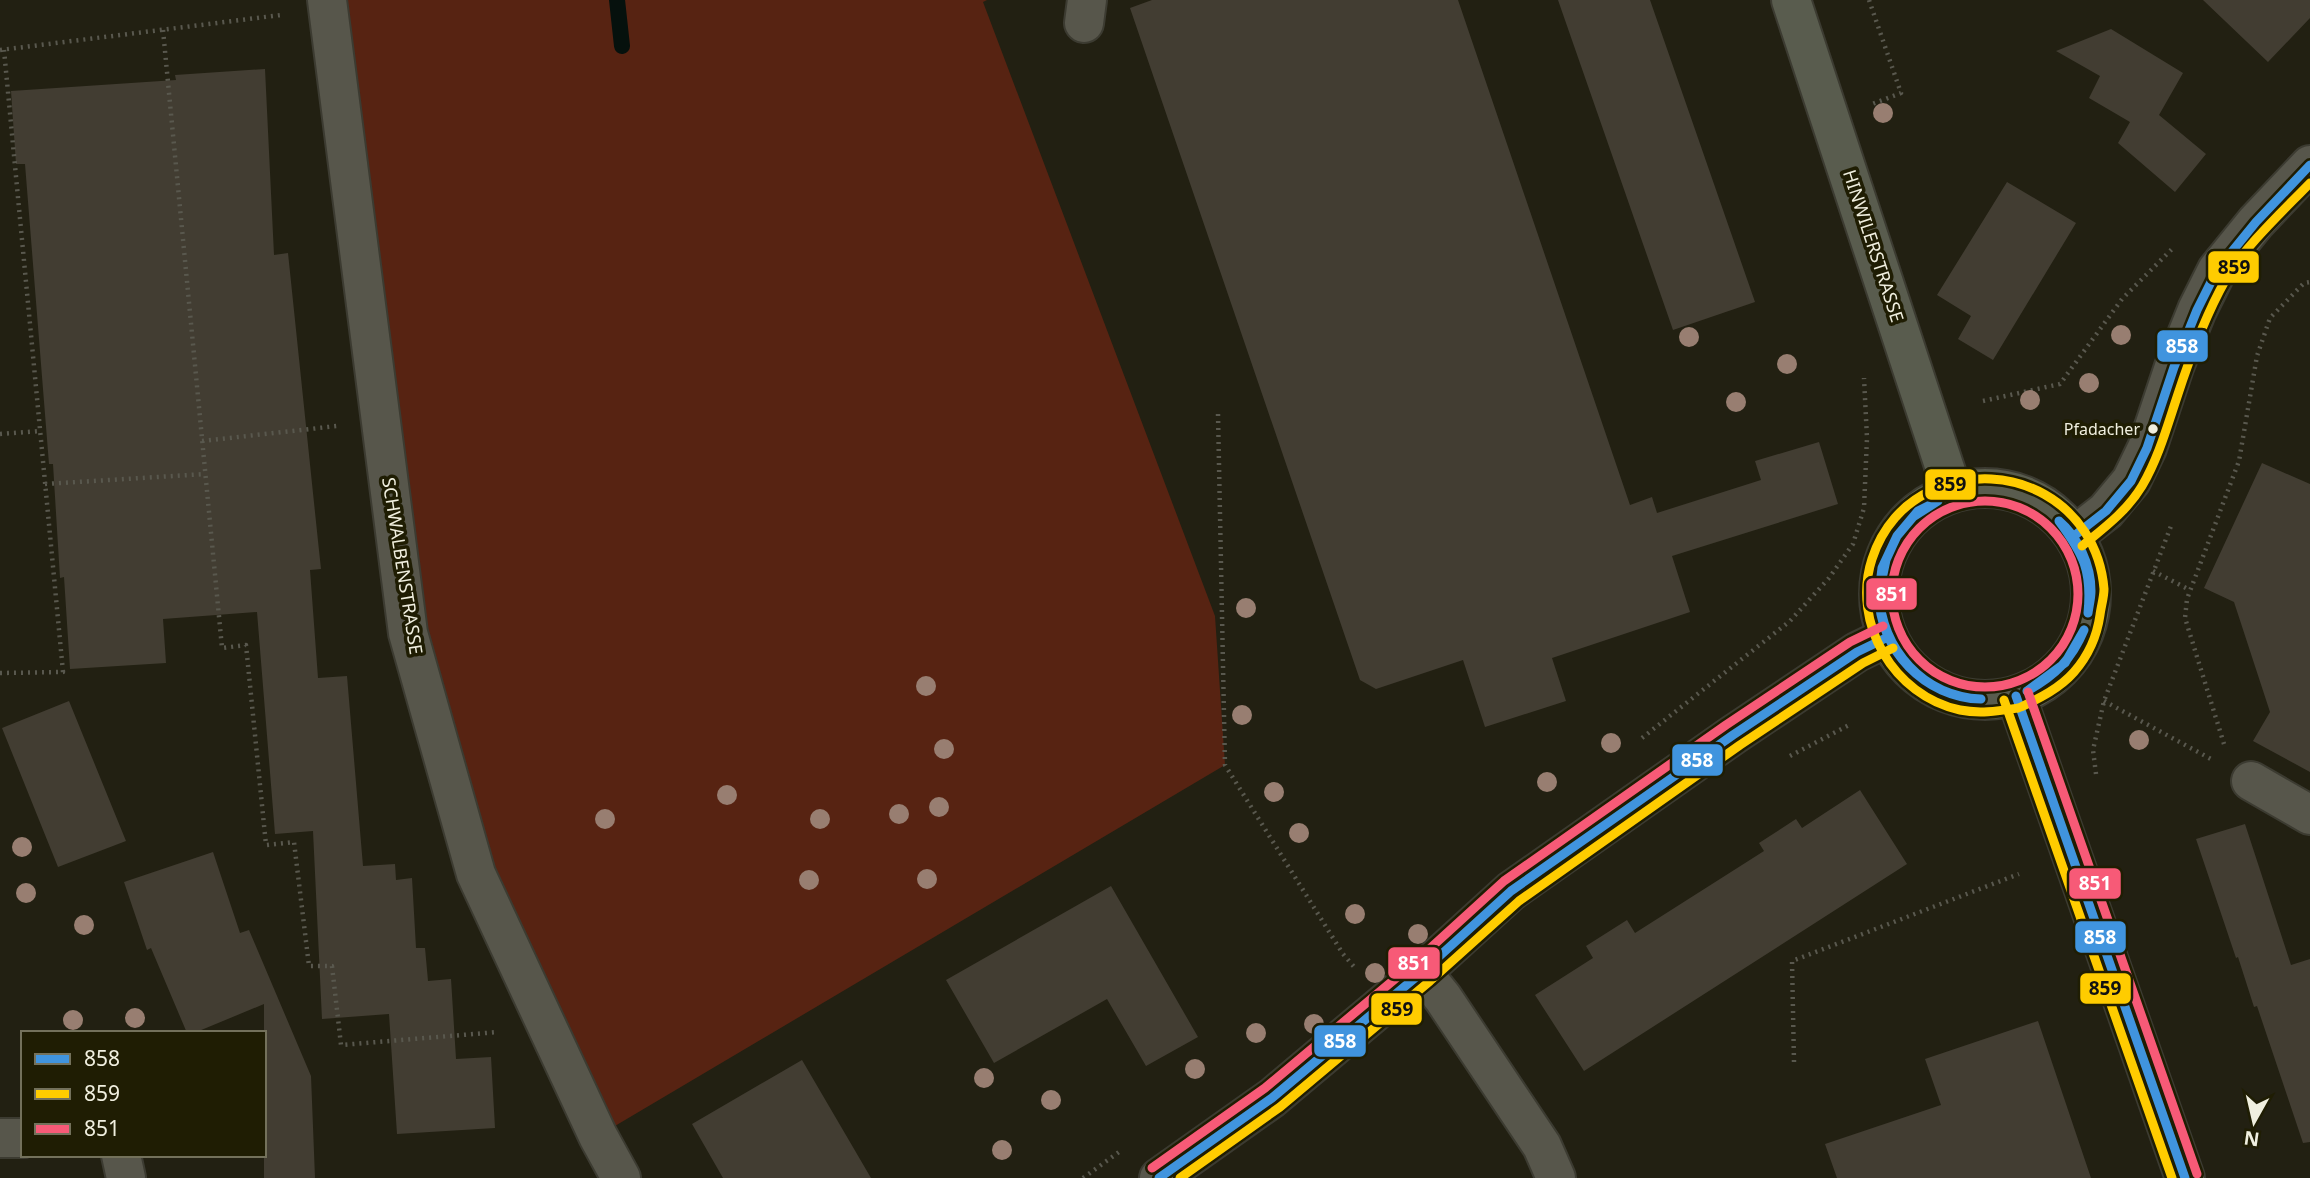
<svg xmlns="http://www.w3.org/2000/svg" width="2310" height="1178" font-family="'Noto Sans',sans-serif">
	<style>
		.green { fill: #572312 }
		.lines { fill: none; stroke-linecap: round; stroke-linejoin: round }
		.stream { stroke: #06110d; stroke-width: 16 }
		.building { fill: #423d32 }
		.minor-casing { stroke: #3c3b31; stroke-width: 42 }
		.major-casing { stroke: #3c3b31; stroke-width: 42 }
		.path { stroke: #59584e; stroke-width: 4.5; stroke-dasharray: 2 5; stroke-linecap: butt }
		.minor { stroke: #57564b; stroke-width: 38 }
		.major { stroke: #595c4e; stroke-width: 38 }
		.bus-1-casing { stroke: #1f1d03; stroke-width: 14 }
		.bus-2-casing { stroke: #1f1d03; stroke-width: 14 }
		.bus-3-casing { stroke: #1f1d03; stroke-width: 14 }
		.bus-1 { stroke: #4094de; stroke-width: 9 }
		.bus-2 { stroke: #fc0; stroke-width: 9 }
		.bus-3 { stroke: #f75a77; stroke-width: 9 }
		.tree { fill: #987e71 }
		.bus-dot { fill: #f0efdf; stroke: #1f1d03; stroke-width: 2.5 }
		.labels { text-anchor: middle; stroke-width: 7; stroke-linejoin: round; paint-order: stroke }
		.bus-label { font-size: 16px; fill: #f0efdf; stroke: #1f1d03; text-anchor: end }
		.street-label { font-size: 18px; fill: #f0efdf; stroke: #1f1d03 }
		.line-badge { stroke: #1f1d03; stroke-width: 2.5 }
		.badge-label { font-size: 19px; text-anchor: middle; font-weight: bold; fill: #fff }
		.pale-badge-label { font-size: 19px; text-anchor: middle; font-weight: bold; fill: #111 }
	</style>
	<rect width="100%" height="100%" fill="#222012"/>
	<path class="green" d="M327,0H987L983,2L1215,616L1225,765L598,1136L476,874L408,633Z"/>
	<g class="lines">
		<path class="stream" d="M617,0L622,46"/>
	</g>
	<path class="building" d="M1152,0H1458L1630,505L1652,497L1657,513L1761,480L1755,461L1819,442L1838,504L1672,556L1690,612L1552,658L1566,701L1485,727L1463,660L1376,689L1360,680L1130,8Z
		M1558,0H1650L1755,302L1673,330Z
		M2203,0H2310V18L2268,62Z
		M2111,29L2183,73L2159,115L2206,154L2175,192L2118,143L2130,122L2089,98L2100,76L2056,51Z
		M265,69L274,255L288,253L318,541L321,569L310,570L318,678L347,676L363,866L395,864L396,880L412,878L416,948H425L428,981L451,979L456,1059L491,1057L495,1128L397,1134L389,1014L322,1019L313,831L275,834L257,612L163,619L166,663L70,669L64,577L60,578L53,464H49L25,164H16L11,91L176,80L175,75Z
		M2007,182L2076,223L1993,360L1958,339L1971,316L1937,295Z
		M2262,463L2310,484V772L2253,741L2270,712L2234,602L2204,588Z
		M69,701L126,841L58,867L2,728Z
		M1860,790L1907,864L1584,1071L1535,995L1593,958L1586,946L1627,920L1635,933L1764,851L1759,843L1796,819L1802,828Z
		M2245,824L2291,965L2310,959V1142L2303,1143L2257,1006L2254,1007L2238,957L2236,958L2196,839Z
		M213,852L240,933L249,930L311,1076L315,1178H264V1004L194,1033H187L151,948L147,950L124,882Z
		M1111,886L1198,1037L1146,1066L1107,999L994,1063L946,980Z
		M2038,1021L2091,1178H1837L1825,1144L1941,1105L1925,1059Z
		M802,1060L871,1178H723L692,1124Z"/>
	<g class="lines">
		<defs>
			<path id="minor" d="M327,0L408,633L476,874L598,1136L621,1178
				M1084,23L1087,0
				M2074,536L2106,511L2131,481L2147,448L2174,367L2197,310L2217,270L2256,222L2310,165
				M2251,781L2310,815
				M1422,972L1443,998L1542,1146L1556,1178
				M0,1138H23
				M121,1155L126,1178
				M1159,1178L1272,1098L1422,972L1511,891L1733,735L1857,652L1888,637"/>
			<path id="major" d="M1791,0L1953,493
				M1879 594a106 106 0 1 1 212 0a106 106 0 1 1-212 0Z
				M2016,696L2185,1178"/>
		</defs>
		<use href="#minor" class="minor-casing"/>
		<use href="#major" class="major-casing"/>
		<path class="path" d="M1869,0L1901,93L1872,104
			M163,30L222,648L246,645L266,845L294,842L309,966H332L341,1045L498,1032
			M0,50L281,15
			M1983,401L2060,384L2122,299L2175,246
			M1218,414L1225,765L1343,954L1356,969
			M0,434L40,431
			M202,441L337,426
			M45,484L205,474
			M2153,571L2190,590
			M0,673L63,672L4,50
			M2104,701L2211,759
			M1642,738L1790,621L1829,578L1853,544L1864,508L1867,438L1864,378
			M2224,744L2185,618L2187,599L2239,461L2257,356L2270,318L2304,283L2310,282
			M1790,756L1851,724
			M2096,774L2093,750L2104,701L2171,526
			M1794,1062L1792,961L2019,874
			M1083,1178L1119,1152"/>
		<use href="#minor" class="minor"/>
		<use href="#major" class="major"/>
		<defs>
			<path id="bus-1" d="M2059,521C2078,537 2091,565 2091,591C2091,598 2089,606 2088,613
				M2059,521C2084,555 2092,571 2088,613
				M1897,536L1918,511L1938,501
				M1897,536L1913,517L1938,501
				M2074,536L2106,511L2131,481L2147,448L2174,367L2197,310L2217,270L2256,222L2310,165
				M1879,593C1882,650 1923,696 1981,699
				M1879,593C1878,650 1926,698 1981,699
				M1879,593L1882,568L1897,536
				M1879,593L1886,560L1897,536
				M2027,691L2065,663L2084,630
				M2027,691C2055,676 2072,659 2084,630
				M2016,696L2185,1178
				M1159,1178L1272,1098L1422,972L1511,891L1733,735L1857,652L1888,637"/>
			<path id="bus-2" d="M2082,546C2104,528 2127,511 2142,486C2158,459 2167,427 2177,397C2190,357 2205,316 2226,279C2244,247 2284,210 2310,183
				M2004,700L2172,1178
				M2018,708C1998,711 1980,714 1960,710C1894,696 1851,623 1872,559C1882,528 1903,503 1933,490C2010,456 2097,503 2104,589C2104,597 2101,607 2100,615C2097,636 2088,656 2074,672C2060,688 2040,698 2021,707
				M1180,1178L1280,1107L1430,981L1519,901L1740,745L1863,663L1893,648"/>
			<path id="bus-3" d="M1892 594a93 93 0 1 1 186 0a93 93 0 1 1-186 0Z
				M2028,692L2197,1174
				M1152,1168L1265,1088L1414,963L1504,881L1726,725L1850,642L1883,626"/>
		</defs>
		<use href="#bus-1" class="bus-1-casing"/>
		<use href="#bus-2" class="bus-2-casing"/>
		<use href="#bus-3" class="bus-3-casing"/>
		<use href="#bus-1" class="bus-1"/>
		<use href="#bus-2" class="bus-2"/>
		<use href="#bus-3" class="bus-3"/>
	</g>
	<g class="tree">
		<circle cx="1883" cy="113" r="10"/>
		<circle cx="2121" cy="335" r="10"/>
		<circle cx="1689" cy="337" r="10"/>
		<circle cx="1787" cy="364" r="10"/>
		<circle cx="2089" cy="383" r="10"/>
		<circle cx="2030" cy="400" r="10"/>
		<circle cx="1736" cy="402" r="10"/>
		<circle cx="1246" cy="608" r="10"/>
		<circle cx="926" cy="686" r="10"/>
		<circle cx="1242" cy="715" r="10"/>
		<circle cx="2139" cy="740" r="10"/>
		<circle cx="1611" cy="743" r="10"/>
		<circle cx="944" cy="749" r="10"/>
		<circle cx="1547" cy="782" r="10"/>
		<circle cx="1274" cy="792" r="10"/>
		<circle cx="727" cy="795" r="10"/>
		<circle cx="939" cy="807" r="10"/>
		<circle cx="899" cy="814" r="10"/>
		<circle cx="605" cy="819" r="10"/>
		<circle cx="820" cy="819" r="10"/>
		<circle cx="1299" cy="833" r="10"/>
		<circle cx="22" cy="847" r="10"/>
		<circle cx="927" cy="879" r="10"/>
		<circle cx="809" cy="880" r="10"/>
		<circle cx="26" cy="893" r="10"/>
		<circle cx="1355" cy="914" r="10"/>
		<circle cx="84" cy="925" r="10"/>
		<circle cx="1418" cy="934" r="10"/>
		<circle cx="1375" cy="973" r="10"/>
		<circle cx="135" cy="1018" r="10"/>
		<circle cx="73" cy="1020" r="10"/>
		<circle cx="1314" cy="1024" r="10"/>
		<circle cx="1256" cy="1033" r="10"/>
		<circle cx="1195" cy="1069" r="10"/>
		<circle cx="984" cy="1078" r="10"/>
		<circle cx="1051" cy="1100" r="10"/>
		<circle cx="1002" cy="1150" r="10"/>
	</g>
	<circle class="bus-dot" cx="2153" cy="429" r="6"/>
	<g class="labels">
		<g class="bus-label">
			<text x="2140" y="435">Pfadacher</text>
		</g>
		<g class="street-label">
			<text transform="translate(1873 246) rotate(72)" y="6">HINWILERSTRASSE</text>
			<text transform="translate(402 566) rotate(81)" y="6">SCHWALBENSTRASSE</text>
		</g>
	</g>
	<g class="line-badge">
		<rect x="2207" y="250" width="53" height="34" rx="7" fill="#fc0"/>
		<rect x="2156" y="329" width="53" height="34" rx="7" fill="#4094de"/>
		<rect x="1924" y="468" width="53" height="33" rx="7" fill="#fc0"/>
		<rect x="1865" y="577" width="53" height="34" rx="7" fill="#f75a77"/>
		<rect x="1671" y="743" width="53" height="34" rx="7" fill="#4094de"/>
		<rect x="2068" y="867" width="54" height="33" rx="7" fill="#f75a77"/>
		<rect x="2074" y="920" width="53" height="34" rx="7" fill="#4094de"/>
		<rect x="1387" y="946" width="54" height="34" rx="7" fill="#f75a77"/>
		<rect x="2079" y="972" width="53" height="33" rx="7" fill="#fc0"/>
		<rect x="1370" y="992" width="53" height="34" rx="7" fill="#fc0"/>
		<rect x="1313" y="1024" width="54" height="34" rx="7" fill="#4094de"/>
	</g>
	<g class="badge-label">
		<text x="2182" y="353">858</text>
		<text x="1892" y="601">851</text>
		<text x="1697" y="767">858</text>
		<text x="2095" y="890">851</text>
		<text x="2100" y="944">858</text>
		<text x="1414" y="970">851</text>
		<text x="1340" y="1048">858</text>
	</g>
	<g class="pale-badge-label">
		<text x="2234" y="274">859</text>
		<text x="1950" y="491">859</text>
		<text x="2105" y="995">859</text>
		<text x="1397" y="1016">859</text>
	</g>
	<rect x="21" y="1031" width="245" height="126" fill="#1f1d03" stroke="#73715b" stroke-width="2"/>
	<rect x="35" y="1054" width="35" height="10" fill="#4094de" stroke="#73715b" stroke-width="2"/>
	<text x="84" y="1066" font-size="21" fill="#f0efdf">858</text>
	<rect x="35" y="1089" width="35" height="10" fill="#ffcc00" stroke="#73715b" stroke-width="2"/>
	<text x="84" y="1101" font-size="21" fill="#f0efdf">859</text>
	<rect x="35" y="1124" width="35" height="10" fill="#f75a77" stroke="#73715b" stroke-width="2"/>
	<text x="84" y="1136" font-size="21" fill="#f0efdf">851</text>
	<g transform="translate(2254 1122) rotate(188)" stroke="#1f1d03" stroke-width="5" paint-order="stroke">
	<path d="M0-5L12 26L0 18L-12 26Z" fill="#f0efdf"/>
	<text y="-10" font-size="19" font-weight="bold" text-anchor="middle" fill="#f0efdf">N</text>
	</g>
</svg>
